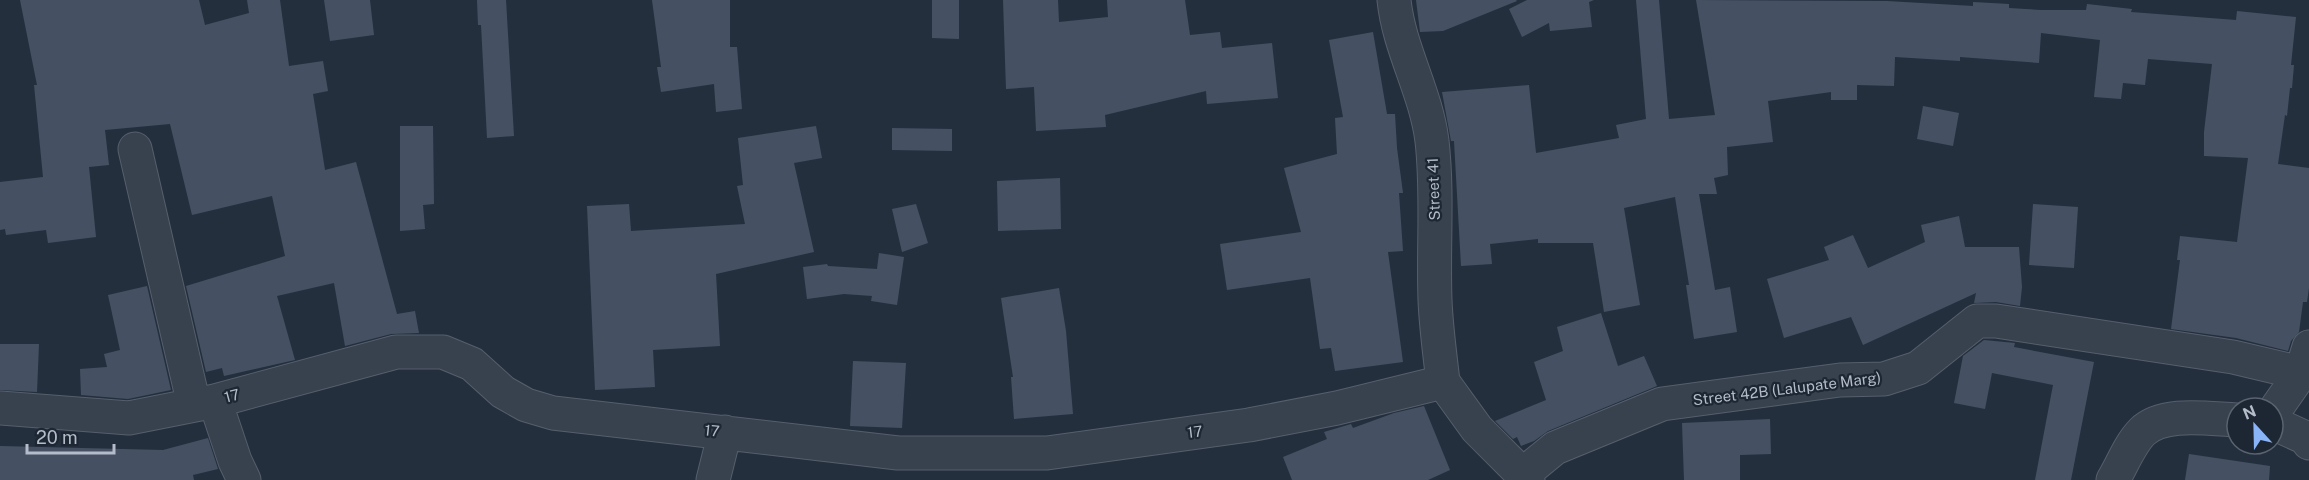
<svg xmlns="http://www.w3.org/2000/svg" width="2309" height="480" font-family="'Public Sans',sans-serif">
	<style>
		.building { fill: #455162 }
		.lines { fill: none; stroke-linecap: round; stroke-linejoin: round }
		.street-casing { stroke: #565f6c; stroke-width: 35 }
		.street { stroke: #38414e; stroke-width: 33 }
		.labels { text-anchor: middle; stroke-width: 4.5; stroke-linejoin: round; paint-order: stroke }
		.street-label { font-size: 15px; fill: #b4bcc9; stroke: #1d2633 }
	</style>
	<rect width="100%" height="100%" fill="#242f3e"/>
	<path class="building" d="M20,0H199L205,25L249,13L247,0H280L289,66L323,61L328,91L313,94L325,170L356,162L397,314L415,311L419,333L391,334L345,346L334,283L277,296L295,360L224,376L222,368L206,372L186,286L285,256L272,196L192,215L170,124L105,130L109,165L89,167L96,237L48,243L46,230L6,235L5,229L0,230V182L43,177L34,85H37Z
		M324,0H370L374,35L330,41Z
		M477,0H506L514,136L487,138L481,25H478Z
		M652,0H730V47H737L742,109L716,112L714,84L661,92L657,67H661Z
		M932,0H959V39L932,38Z
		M1003,0H1058L1059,22L1108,17L1107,0H1185L1190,35L1220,32L1222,48L1272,43L1278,98L1207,104L1206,91L1105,115L1106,127L1036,131L1034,87L1006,89Z
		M1416,0H1516L1517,1L1443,31L1420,32Z
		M1527,0H1594L1589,2L1592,27L1550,31L1549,23L1522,37L1509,9Z
		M1636,0H1659L1669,119L1715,115L1696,0L1887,1L1973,6V2L2009,4V8L2041,10H2086L2087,4L2132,9L2131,12L2236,20L2237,11L2296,17L2291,65H2294L2292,88H2290L2287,116L2285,115L2278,164L2309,168V288L2307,302H2303L2299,332L2291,341L2288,351L2236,338L2171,329L2180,260H2177L2180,236L2237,242L2248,158L2204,156V132L2212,64L2148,59L2145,85L2123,83L2121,99L2094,97L2100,40L2041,33L2039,63L1960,57V61L1895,57L1894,86L1857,85V100H1831V92L1768,101L1773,142L1727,147L1728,175L1714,178L1717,194H1699L1715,290L1730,287L1737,332L1694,339L1686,285H1689L1675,197L1624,208L1640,305L1604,312L1593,243H1538V239L1490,244L1492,264L1461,266L1454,141H1451L1442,92L1529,85L1536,153L1619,138L1616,125L1646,119Z
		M1373,32L1387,114H1395L1397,148L1403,193H1399L1403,251L1388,252L1403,362L1335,371L1331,348L1320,349L1310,278L1227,290L1220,244L1301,232L1284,168L1337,154L1335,118L1343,117L1329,40Z
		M1923,106L1959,113L1953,146L1917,139Z
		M400,126H433L434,204L423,205L425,229L400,231Z
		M816,126L822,158L794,163L814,252L716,274L720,346L653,350L655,387L595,390L587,206L629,204L631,231L745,224L737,186L743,185L738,138Z
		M892,128L952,129V151L892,150Z
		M1060,178L1061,229L998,231L997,181Z
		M916,204L928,243L902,252L892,209Z
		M2033,204L2078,207L2074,268L2029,265Z
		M1959,216L1965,247H2019L2022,287L2020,306L1996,302L1974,303L1976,293L1863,345L1851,317L1784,338L1767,279L1829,260L1824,247L1853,235L1868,268L1925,242L1921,225Z
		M879,253L904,257L897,305L871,301L872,296L844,294L807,299L803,267L827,264L828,266L877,269Z
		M147,286L171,390L128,399L81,395L80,369L107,367L104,354L120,350L108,295Z
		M1059,288L1066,331L1073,414L1014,419L1011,377H1013L1001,298Z
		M1601,313L1618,366L1644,356L1657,386L1548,431L1534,441L1521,446L1517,437L1513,439L1495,421L1546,400L1534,362L1563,351L1557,327Z
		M1984,340L2015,343L2014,347L2094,362L2071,480H2035L2053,385L1992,373L1985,409L1954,403L1963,356Z
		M0,344H39L37,392L0,390Z
		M853,361L906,363L902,428L850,426Z
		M1424,406L1450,470L1428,480H1292L1283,457L1327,439L1324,432L1351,424L1353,428L1394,413Z
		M1770,419L1771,454L1740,455V480H1684L1682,423Z
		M208,438L218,469L193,475L194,480H0V446L163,450Z
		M2189,454L2270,466L2269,480H2185Z"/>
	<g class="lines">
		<defs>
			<path id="street" d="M1394,0C1399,49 1426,92 1432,141C1438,194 1433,247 1435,300C1436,327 1440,355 1443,382
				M135,149L194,405
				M1443,382L1477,429L1528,480
				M215,401L235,461L244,480
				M0,408L129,418L215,401L396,352H443L472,364L503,392L526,405L553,413L898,453H1047L1249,425L1337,408L1443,382
				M2273,413L2301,373L2309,347
				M2273,423L2306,438L2309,443
				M1522,475L1555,448L1662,404L1840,380L1884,379L1918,368L1977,321H1996L2233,357L2301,373
				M713,480L725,432
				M2113,480C2122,465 2130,444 2142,432C2163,411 2209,419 2237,420"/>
		</defs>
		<use href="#street" class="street-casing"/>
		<use href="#street" class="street"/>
	</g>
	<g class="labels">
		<g class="street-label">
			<text transform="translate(1434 189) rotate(-92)" y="5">Street 41</text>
			<text transform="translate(1787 389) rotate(-7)" y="5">Street 42B (Lalupate Marg)</text>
			<text transform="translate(232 396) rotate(-15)" y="5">17</text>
			<text transform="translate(712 431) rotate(6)" y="5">17</text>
			<text transform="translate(1195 432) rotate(-7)" y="5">17</text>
		</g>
	</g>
	<g transform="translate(2255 426) rotate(338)"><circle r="28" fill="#1d2633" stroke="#59626f" stroke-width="1.5"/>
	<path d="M0-4.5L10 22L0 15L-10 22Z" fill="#8ab4f8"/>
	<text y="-9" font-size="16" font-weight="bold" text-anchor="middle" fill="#b4bcc9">N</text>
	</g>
	<path d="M27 444v9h87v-9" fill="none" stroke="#b4bcc9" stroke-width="3"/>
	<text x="36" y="444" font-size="18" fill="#b4bcc9" stroke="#1d2633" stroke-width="4.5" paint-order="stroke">20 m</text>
</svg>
